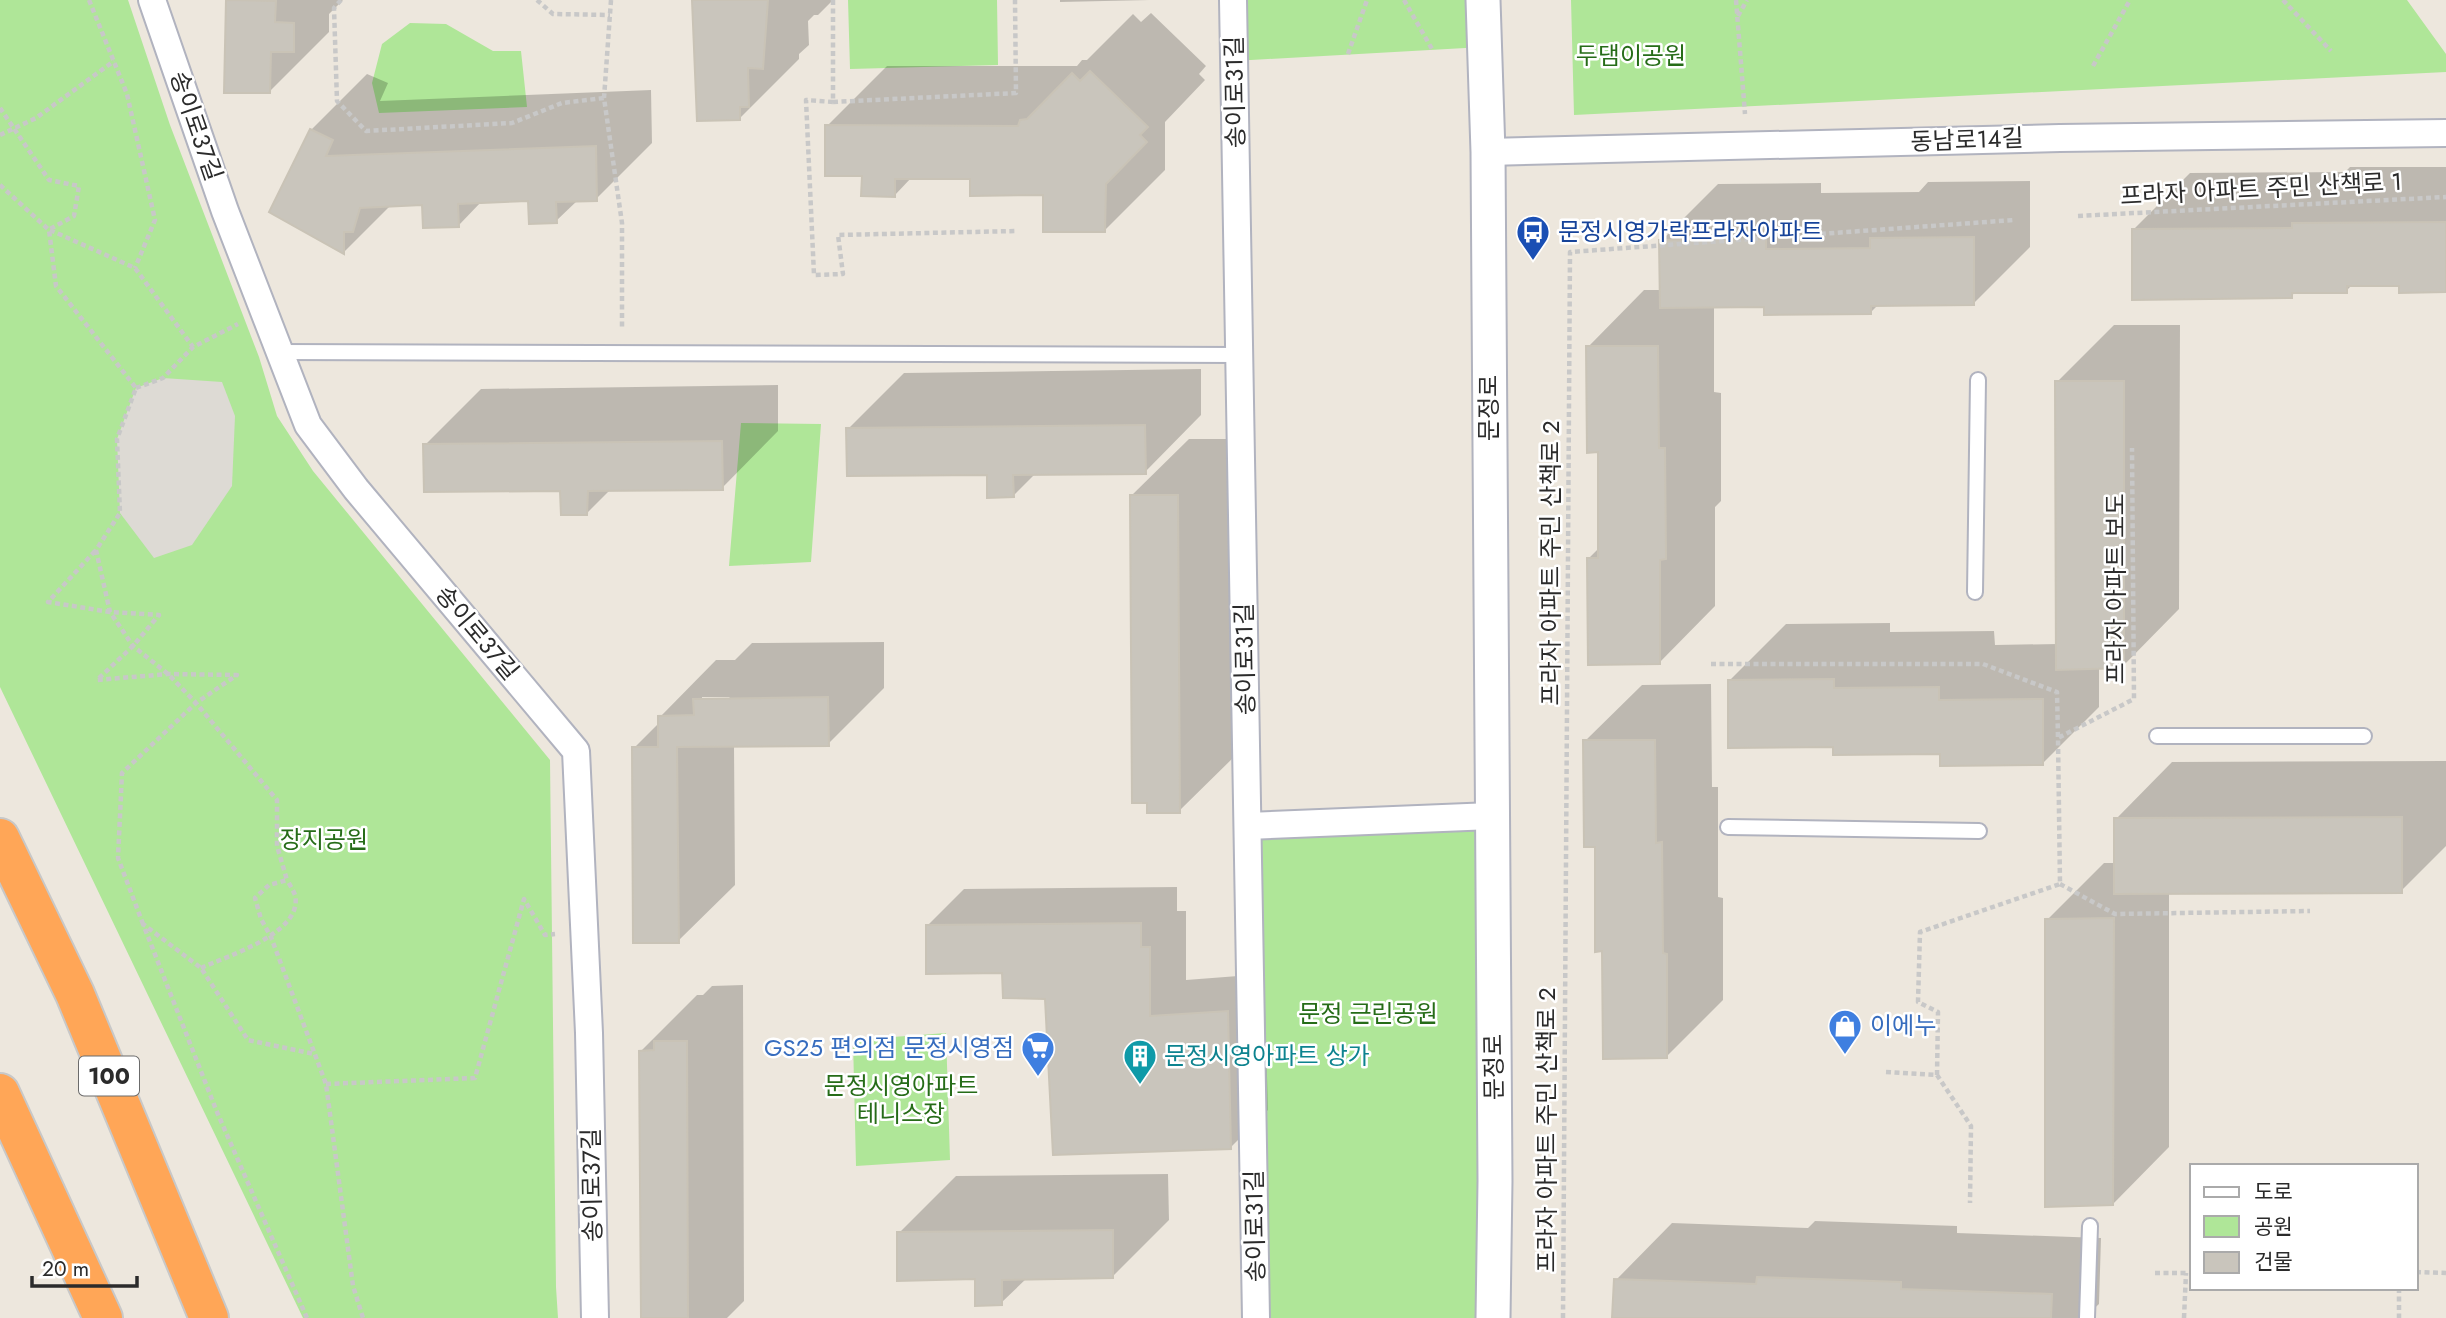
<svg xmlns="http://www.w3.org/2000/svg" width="2446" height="1318" font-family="Jost,'Noto Sans KR',sans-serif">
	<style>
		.green { fill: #afe698 }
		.plaza { fill: #dddad4 }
		.shadow { fill: #0003; fill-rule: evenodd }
		.building { fill: #c9c5bc; stroke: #c9c3b6; stroke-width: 2 }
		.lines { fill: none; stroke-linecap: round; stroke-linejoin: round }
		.service-casing { stroke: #b1b3bf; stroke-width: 18 }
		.minor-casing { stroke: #b1b3bf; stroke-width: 30 }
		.tertiary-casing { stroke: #b1b3bf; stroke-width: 37 }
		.motorway-casing { stroke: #c8c8c8; stroke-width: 42 }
		.path { stroke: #c8c8c8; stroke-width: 4.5; stroke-dasharray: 5 3.5; stroke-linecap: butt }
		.service { stroke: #fff; stroke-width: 14 }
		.minor { stroke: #fff; stroke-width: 26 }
		.tertiary { stroke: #fff; stroke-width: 33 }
		.motorway { stroke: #ffa657; stroke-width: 38 }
		.labels { text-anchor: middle; stroke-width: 5; stroke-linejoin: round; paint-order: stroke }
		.shield { fill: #fff; stroke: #6b6b6b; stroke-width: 2 }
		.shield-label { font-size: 23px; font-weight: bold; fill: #2b2b2b }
		.park-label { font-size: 24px; fill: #266c18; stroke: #fff }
		.street-label { font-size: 24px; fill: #2b2b2b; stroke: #fff }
		.transit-label { font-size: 24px; fill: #164399; stroke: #fff; text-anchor: start }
		.shop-label { font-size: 24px; fill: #366cbe; stroke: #fff; text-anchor: start }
		.culture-label { font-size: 24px; fill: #0d838f; stroke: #fff; text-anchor: start }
	</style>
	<rect width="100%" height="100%" fill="#ede7dd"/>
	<path class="green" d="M0,0H128L170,125L259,357L277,416L313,471L550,760L556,1287L558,1318H303L0,687Z
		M848,0H997L998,65L850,69Z
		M1233,0H1483V47L1234,61Z
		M1571,0H2407L2446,54V72L1574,115Z
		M410,23L446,24L493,51H521L527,107L379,113L372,83L382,44Z
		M741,423L821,424L811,562L729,566Z
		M1475,827L1479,1191L1477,1318H1264L1257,838Z
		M946,1033L950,1160L856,1166L853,1040Z"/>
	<path class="plaza" d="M163,378L222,382L235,416L232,486L192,545L154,558L120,513L117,439L136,388Z"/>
	<path class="shadow" d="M226,0H343L329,14V32L270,91Z
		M693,0H833L818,15H814L808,21L809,45L799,54V59L739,119Z
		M1060,0H1150L1060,2Z
		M1151,13L1206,66L1199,74L1205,80L1165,122V170L1105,230L1045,193L972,178L912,177L895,195L864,175L827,126L887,66H1077L1082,60H1087L1133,14L1141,22Z
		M367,74L388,83L380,101L651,90L652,143L596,199L578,200L556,221L530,199L482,201L459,225L424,203L392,204L344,252L271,211L311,130Z
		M2350,167H2446V290L2401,284H2353L2346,291L2296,292L2291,296L2133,230L2190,173L2345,172Z
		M2030,181V247L1974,303L1879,304L1871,312L1766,305H1714V392L1721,393V501L1715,507V606L1659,663L1589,558L1600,547L1599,450L1588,347L1644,290H1661V241L1718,184L1821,183V193L1919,192L1928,182Z
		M2114,325H2180L2179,609L2123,666L2099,667V707L2043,763L1942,752L1835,745L1730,680L1786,624L1890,623V632L1994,631L1995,645L2057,644V382Z
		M1201,369V415L1145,472L1036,473L1013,496L988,473L848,429L904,373Z
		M778,385V431L722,488L611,489L587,513L562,489L425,445L481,389Z
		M1189,439H1234L1236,755L1179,811L1132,495Z
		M884,642V688L828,744L734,745L735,885L678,941L634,748L660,722V717L716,660H735L752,643ZM702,697H730L727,700L702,701Z
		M1711,684L1712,787H1718V897L1723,898V1000L1666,1057L1604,950L1597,845L1585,741L1642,685Z
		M2446,761V846L2401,891L2169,892V1147L2113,1204L2047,920L2104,863H2116V819L2172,762Z
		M1177,887V911H1186V980L1264,974L1268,1110L1231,1147L1047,997L927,926L964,889Z
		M743,985L744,1301L727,1318H642L641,1051L697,995H703L712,986Z
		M1168,1174L1169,1220L1112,1277L1027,1278L1001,1303L976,1278L899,1233L956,1176Z
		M1815,1221L1957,1226V1233L2101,1238L2099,1304L2084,1318H1614L1616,1280L1672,1223L1808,1228Z"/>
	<path class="building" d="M226,0L276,1L275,22L294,23V52H271L270,93H224Z
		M692,0H768L763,69L748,68L749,107H740V120L697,121Z
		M1090,71L1148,127L1140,135L1147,142L1106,184L1105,232H1043V195L970,196V179H895V197L861,196L862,176H825V125L1018,126L1020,120L1027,119L1072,73L1080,81Z
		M310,129L333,140L326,156L596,146L597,201L556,202L557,223L529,224L528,201L458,204L459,227L423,228L422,205L360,208L353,232H344V254L269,212Z
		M2446,222V292L2399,293V286H2347V293H2292V298L2132,300V229L2292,228V223Z
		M1974,237V305L1871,306V314L1764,315V307L1660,308L1659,240L1766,239V249L1870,248V238Z
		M1586,346H1658L1659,448H1665L1666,559L1660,560V664L1588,665L1587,558H1598V452L1587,453Z
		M2055,381H2124V668L2056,670Z
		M1145,425L1146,474L1013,475L1014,497L987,498V475L847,476L846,428Z
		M722,441L723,490L588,491L587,515H561L560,491L424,492L423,444Z
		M1130,495H1178L1180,813H1147V803H1132Z
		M1834,679V688L1939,687V700L2043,699V765L1940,766V754L1833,755V747L1728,748V680Z
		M828,697L829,746L677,747L679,943H633L632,747H658V716L694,715L693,699Z
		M1583,740H1655L1656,843L1662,842L1663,953L1667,954V1058L1603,1059L1602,951L1595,952V847H1584Z
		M2402,817V893L2114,894V818Z
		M2114,918L2113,1205L2045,1207V919Z
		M1141,923V947H1150V1016L1228,1011L1231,1149L1053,1155L1045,999L1003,998L1002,973L926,974V925Z
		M654,1041H687L688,1318H641L639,1051L654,1050Z
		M1113,1230V1278L1002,1280V1305L975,1306V1279L897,1281V1232Z
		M1757,1277L1901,1282V1289L2052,1294L2051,1318H1612L1614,1279L1756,1284Z"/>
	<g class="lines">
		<defs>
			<path id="service" d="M280,352L1239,355
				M1975,592L1978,380
				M2157,736H2364
				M1728,827L1979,831
				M2087,1318L2090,1226"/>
			<path id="minor" d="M152,0L225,211L308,425L356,489L576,751L589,1033L595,1318
				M1233,0L1256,1318
				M1488,152L2060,138L2446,133
				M1248,826L1492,816"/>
			<path id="tertiary" d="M1483,0L1488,152L1495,1181L1493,1318"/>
			<path id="motorway" d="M0,838L75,994L209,1318
				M0,1093L103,1318"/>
		</defs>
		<use href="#service" class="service-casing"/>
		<use href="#minor" class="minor-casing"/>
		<use href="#tertiary" class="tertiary-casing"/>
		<use href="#motorway" class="motorway-casing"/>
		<path class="path" d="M89,0L127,94L155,220L135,268
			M341,0L334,8L337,101L366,131L512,123L562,103L604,98
			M537,0L553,14L610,15
			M611,0L604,98L622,223V328
			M833,0V102L1016,93L1015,0
			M1404,0L1432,49
			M1736,0L1745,114
			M2283,0L2331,51
			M1738,16L1747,0
			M1348,54L1367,0
			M2093,66L2130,0
			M833,102L806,100L814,275L843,274L838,235L1016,231
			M0,108L49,180L79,186L74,216L50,229
			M0,135L36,118L114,61
			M0,185L49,230L56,286L136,388L117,439L120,513L96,550L110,612L133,646L168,674L196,703L277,800V846L287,880L269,885L255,898L261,919L271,937L326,1084L353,1286L363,1318
			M2078,216L2446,197
			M50,230L135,268L193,347
			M136,388L163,378L193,347L238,324
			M95,551L48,602L110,612L159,615L133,646L97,680L168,674L237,675L196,703L122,773L118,858L143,924
			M1711,664H1983L2057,692L2058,738
			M2060,884L2115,914L2310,911
			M201,968C227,956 304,933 295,895C293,890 290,885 287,880
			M1886,1072L1937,1075L1971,1126L1970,1203
			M1937,1075L1938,1012L1918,1002L1920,932L2060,884L2058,738L2134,699L2132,448
			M326,1084L475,1078L524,899L545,935L555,934
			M2416,1272L2446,1273
			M2155,1273H2192
			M2399,1288V1318
			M307,1318L217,1112L143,924L201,968L248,1040L314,1054
			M1563,1318L1570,252L2014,220
			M2184,1318L2186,1273"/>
		<use href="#service" class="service"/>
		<use href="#minor" class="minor"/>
		<use href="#tertiary" class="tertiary"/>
		<use href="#motorway" class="motorway"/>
	</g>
	<defs>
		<symbol id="bus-pin" viewBox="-11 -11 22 30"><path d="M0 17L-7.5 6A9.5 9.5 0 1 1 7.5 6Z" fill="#1a4fb4" stroke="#fff"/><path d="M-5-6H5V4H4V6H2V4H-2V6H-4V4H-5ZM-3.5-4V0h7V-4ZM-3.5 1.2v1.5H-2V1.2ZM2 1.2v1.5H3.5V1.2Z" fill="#fff"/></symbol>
		<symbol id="shop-pin" viewBox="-11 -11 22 30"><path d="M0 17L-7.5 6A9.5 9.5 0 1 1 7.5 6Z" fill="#3f7fe0" stroke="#fff"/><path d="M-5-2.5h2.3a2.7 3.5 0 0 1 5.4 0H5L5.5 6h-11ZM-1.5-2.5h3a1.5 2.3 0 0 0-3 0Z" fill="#fff"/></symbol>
		<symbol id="supermarket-pin" viewBox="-11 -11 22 30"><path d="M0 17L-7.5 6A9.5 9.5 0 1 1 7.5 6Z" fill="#3f7fe0" stroke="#fff"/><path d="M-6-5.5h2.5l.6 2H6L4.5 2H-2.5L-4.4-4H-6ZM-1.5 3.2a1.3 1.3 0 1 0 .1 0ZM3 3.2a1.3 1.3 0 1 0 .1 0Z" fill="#fff"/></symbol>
		<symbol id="building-pin" viewBox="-11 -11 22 30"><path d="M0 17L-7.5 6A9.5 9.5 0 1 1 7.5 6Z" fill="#0f9aa8" stroke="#fff"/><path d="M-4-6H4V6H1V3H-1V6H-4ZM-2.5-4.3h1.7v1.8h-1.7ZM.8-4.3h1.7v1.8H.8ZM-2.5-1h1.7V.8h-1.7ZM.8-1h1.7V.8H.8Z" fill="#fff"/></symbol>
	</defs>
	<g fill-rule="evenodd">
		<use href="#bus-pin" x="1514" y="213" width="38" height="52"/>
		<use href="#shop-pin" x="1826" y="1007" width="38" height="52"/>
		<use href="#supermarket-pin" x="1019" y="1029" width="38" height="52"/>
		<use href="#building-pin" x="1121" y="1037" width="38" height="52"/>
	</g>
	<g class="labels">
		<rect class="shield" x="79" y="1056.5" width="60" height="39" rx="5"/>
		<g class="shield-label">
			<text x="109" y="1084">100</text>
		</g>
		<g class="park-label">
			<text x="1631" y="64">두댐이공원</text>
			<text x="324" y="848">장지공원</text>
			<text x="1368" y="1022">문정 근린공원</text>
			<text x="901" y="1094">문정시영아파트<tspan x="901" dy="28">테니스장</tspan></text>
		</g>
		<g class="street-label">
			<text transform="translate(1235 92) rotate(-91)" y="8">송이로31길</text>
			<text transform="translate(196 126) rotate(71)" y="8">송이로37길</text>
			<text transform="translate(1967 140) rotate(-2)" y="8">동남로14길</text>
			<text transform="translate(2261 189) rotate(-3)" y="8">프라자 아파트 주민 산책로 1</text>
			<text transform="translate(1489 408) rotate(-90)" y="8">문정로</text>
			<text transform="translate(1551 563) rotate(-90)" y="8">프라자 아파트 주민 산책로 2</text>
			<text transform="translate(2116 589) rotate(-90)" y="8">프라자 아파트 보도</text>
			<text transform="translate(477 633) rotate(50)" y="8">송이로37길</text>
			<text transform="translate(1245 659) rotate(-91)" y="8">송이로31길</text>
			<text transform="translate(1494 1067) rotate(-91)" y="8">문정로</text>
			<text transform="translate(1547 1130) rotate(-90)" y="8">프라자 아파트 주민 산책로 2</text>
			<text transform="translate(592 1185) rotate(-91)" y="8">송이로37길</text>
			<text transform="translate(1255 1226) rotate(-91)" y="8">송이로31길</text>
		</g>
		<g class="transit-label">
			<text x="1558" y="240">문정시영가락프라자아파트</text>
		</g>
		<g class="shop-label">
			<text x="1870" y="1034">이에누</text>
			<text x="1014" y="1056" text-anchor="end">GS25 편의점 문정시영점</text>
		</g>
		<g class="culture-label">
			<text x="1164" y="1064">문정시영아파트 상가</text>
		</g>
	</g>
	<rect x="2190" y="1164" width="228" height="126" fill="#ffffff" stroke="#aaaaaa" stroke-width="2"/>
	<rect x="2204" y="1187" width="35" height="10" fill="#ffffff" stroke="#aaaaaa" stroke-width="2"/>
	<text x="2254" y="1199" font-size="21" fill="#2b2b2b">도로</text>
	<rect x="2204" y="1216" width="35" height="21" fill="#afe698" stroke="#aaaaaa" stroke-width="2"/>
	<text x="2254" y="1234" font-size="21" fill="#2b2b2b">공원</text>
	<rect x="2204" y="1252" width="35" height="21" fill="#c9c5bc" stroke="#aaaaaa" stroke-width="2"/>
	<text x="2254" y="1269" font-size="21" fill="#2b2b2b">건물</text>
	<path d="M32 1276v10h105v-10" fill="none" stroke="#2b2b2b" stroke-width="3.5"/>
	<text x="42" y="1276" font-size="21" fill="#2b2b2b" stroke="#ffffff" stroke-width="5" paint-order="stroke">20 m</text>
</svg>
